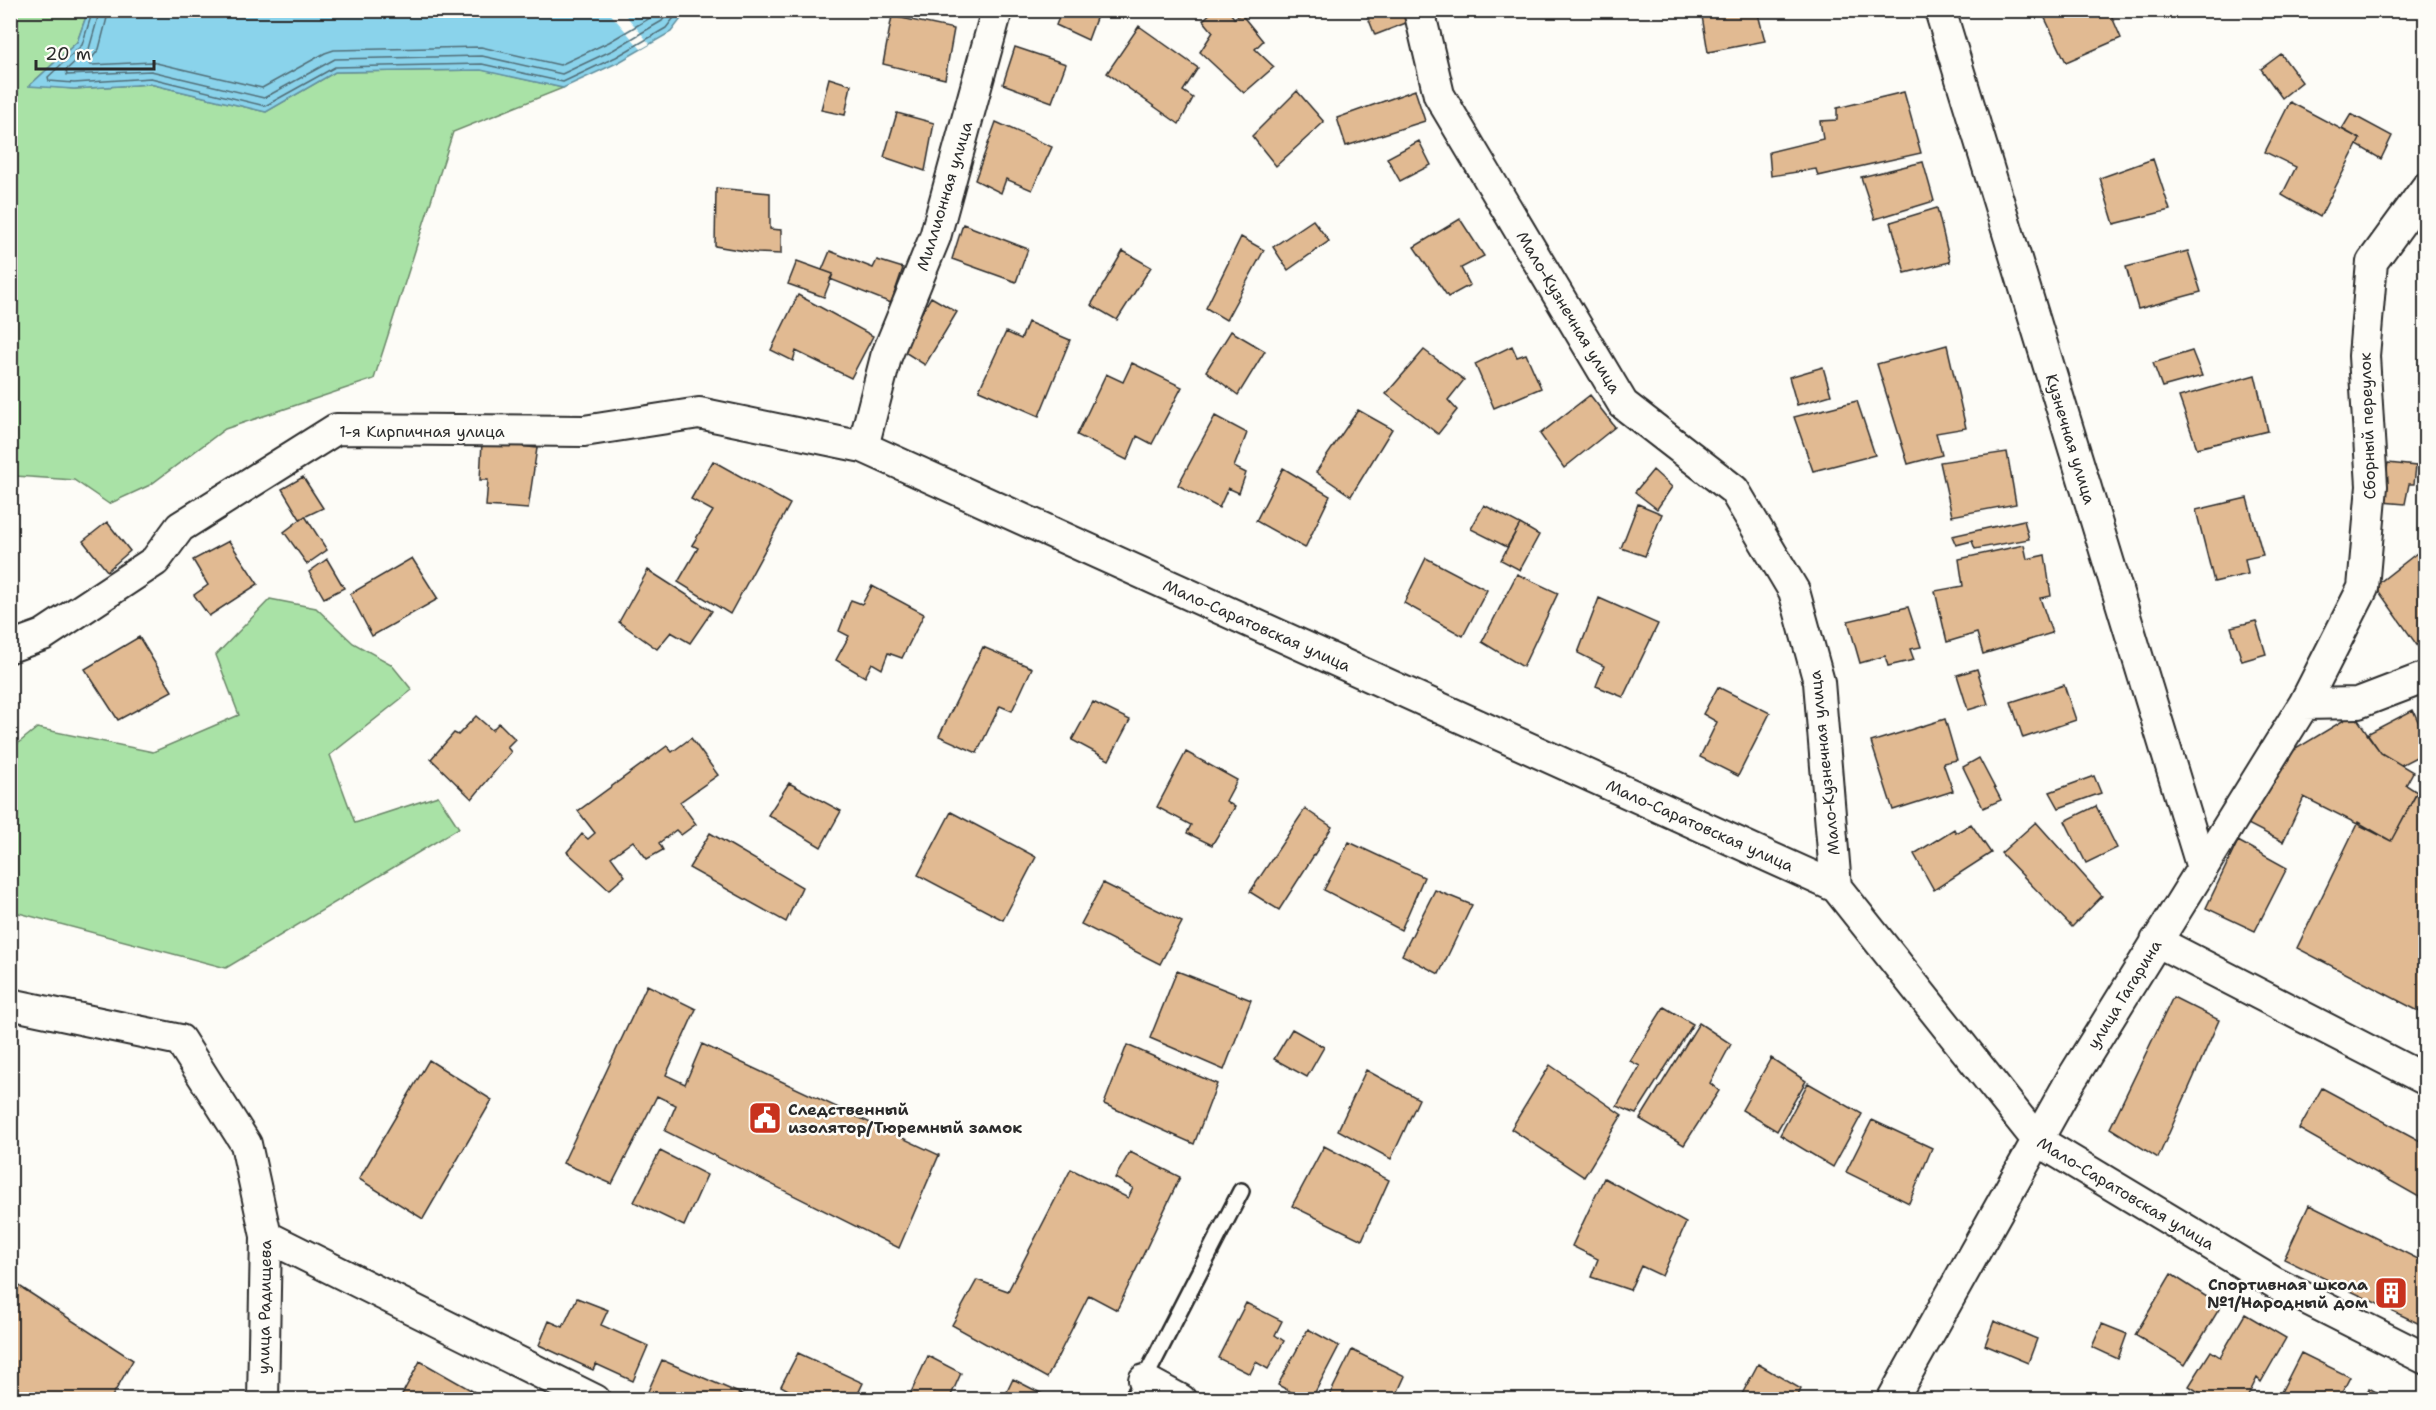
<svg xmlns="http://www.w3.org/2000/svg" width="2436" height="1410" font-family="'Shantell Sans',sans-serif">
	<style>
		.green { fill: #a9e2a6; stroke: #6a8668; stroke-width: 1.5 }
		.water { fill: #8ad3eb; stroke: #64909e; stroke-width: 1.5 }
		.pier { fill: #fdfcf7 }
		.lines { fill: none; stroke-linecap: round; stroke-linejoin: round }
		.shore { stroke: #516e78; stroke-width: 1.5 }
		.building { fill: #e1ba92; stroke: #2b2b2b; stroke-width: 1.5 }
		.lane-casing { stroke: #2b2b2b; stroke-width: 20 }
		.street-casing { stroke: #2b2b2b; stroke-width: 34 }
		.lane { stroke: #fdfcf7; stroke-width: 15 }
		.street { stroke: #fdfcf7; stroke-width: 30 }
		.labels { text-anchor: middle; stroke-width: 5; stroke-linejoin: round; paint-order: stroke }
		.street-label { font-size: 16px; fill: #2b2b2b; stroke: #fdfcf7 }
		.poi-label { font-size: 16px; font-weight: bold; fill: #2b2b2b; stroke: #fdfcf7; text-anchor: start }
	</style>
	<rect width="100%" height="100%" fill="#fdfcf7"/>
	<filter id="ink" filterUnits="userSpaceOnUse"><feTurbulence type="fractalNoise" baseFrequency=".0167" numOctaves="2"/><feDisplacementMap in="SourceGraphic" scale="12" xChannelSelector="R" yChannelSelector="G"/><feConvolveMatrix kernelMatrix="1 2 1 2 8 2 1 2 1" color-interpolation-filters="sRGB"/></filter>
	<g filter="url(#ink)">
		<path class="green" d="M10,11H88L77,42L30,85L74,89L150,84L266,112L335,72L483,70L563,88L453,132L374,379L225,429L150,485L109,504L74,480L15,476L11,477Z
			M270,599L316,608L353,643L391,664L412,690L330,755L355,823L438,796L459,828L226,968L11,911V749L37,728L153,752L239,715L216,655Z"/>
		<path class="water" d="M88,11H687L671,32L619,62L563,88L481,70L335,72L266,112L150,84L74,89L29,86L77,42Z"/>
		<path class="pier" d="M608,11H622L650,44L641,49Z"/>
		<g class="lines">
			<path class="shore" d="M93,10L82,45L48,77L49,81L74,83L151,78L265,106L335,67L482,64L563,82L616,57L666,28L680,10
				M100,10L89,49L66,70L67,75L151,71L264,98L335,59L482,56L562,74L613,50L643,32L662,21L670,10
				M109,10L99,49L89,62L91,65L152,62L262,88L325,53L334,50L481,47L560,65L609,42L655,15L659,10"/>
		</g>
		<path class="building" d="M1062,10H1092L1098,13L1088,40L1056,25Z
			M1214,10H1228L1234,18L1241,14L1263,41L1255,49L1274,67L1244,93L1200,52L1213,32L1203,20Z
			M1365,10H1402L1406,23L1375,35Z
			M1701,10H1757L1765,41L1708,52Z
			M2041,10H2109L2121,38L2066,62Z
			M892,16L954,29L945,79L883,64Z
			M1139,26L1198,68L1183,91L1193,98L1179,124L1107,73Z
			M1015,47L1066,64L1052,102L1003,84Z
			M2281,54L2302,82L2282,98L2261,69Z
			M829,78L851,85L845,115L821,110Z
			M1415,90L1425,121L1346,146L1337,118Z
			M1297,91L1324,122L1276,166L1252,136Z
			M1904,92L1921,153L1818,176L1816,169L1771,176L1769,152L1823,139L1820,121L1837,120V108Z
			M2290,102L2360,139L2320,217L2282,195L2296,167L2265,152Z
			M897,113L934,123L925,171L884,157Z
			M2351,114L2392,136L2381,159L2357,145L2360,139L2342,129Z
			M996,122L1052,147L1032,190L1006,179L1001,193L975,180Z
			M1419,141L1431,165L1400,181L1387,158Z
			M2153,159L2170,210L2114,224L2100,178Z
			M1923,162L1934,201L1875,219L1861,177Z
			M716,188L770,193V229L781,230V254L757,253L715,246Z
			M1937,208L1950,262L1905,273L1891,222Z
			M1460,219L1484,256L1461,268L1470,285L1448,297L1414,247Z
			M1313,220L1329,241L1288,270L1273,247Z
			M963,224L1028,249L1016,282L952,259Z
			M1241,237L1264,250L1226,320L1206,308Z
			M830,251L873,268L877,260L903,268L891,303L830,279L833,274L822,270Z
			M1123,251L1151,267L1117,320L1091,305Z
			M2188,251L2201,292L2138,309L2126,267Z
			M797,261L833,274L824,297L788,284Z
			M798,295L873,336L851,378L796,351L793,361L771,350Z
			M931,297L957,312L925,365L900,349Z
			M1028,322L1070,340L1039,416L979,390L1006,332L1021,339Z
			M1231,331L1265,351L1238,395L1206,371Z
			M1947,345L1966,428L1936,433L1942,455L1908,464L1877,364Z
			M1512,346L1517,357L1526,354L1541,388L1494,408L1475,364Z
			M1424,350L1464,380L1448,400L1457,410L1438,434L1386,394Z
			M2192,351L2202,376L2162,387L2153,363Z
			M1132,363L1182,387L1152,444L1137,436L1127,460L1077,435L1106,374L1123,382Z
			M1823,367L1831,395L1797,405L1789,377Z
			M2255,375L2268,431L2197,448L2179,397Z
			M1590,395L1615,427L1564,468L1540,434Z
			M1857,401L1875,455L1813,471L1794,417Z
			M1358,410L1392,429L1351,496L1316,472Z
			M1215,416L1247,433L1234,467L1246,473L1239,493L1228,488L1219,508L1178,485Z
			M482,442L537,448L528,509L486,506L488,480H480Z
			M2007,452L2016,504L1952,516L1940,462Z
			M713,461L790,504L730,614L678,582L698,548L692,545L713,511L691,499Z
			M2388,463L2416,466L2414,484H2409L2405,504L2382,502Z
			M1283,468L1330,496L1305,548L1256,521Z
			M1653,470L1672,487L1657,509L1635,492Z
			M303,477L323,508L300,519L282,489Z
			M2247,498L2263,555L2245,559L2248,574L2214,582L2196,510Z
			M1638,504L1662,514L1645,556L1621,548Z
			M1484,505L1520,524L1507,547L1471,529Z
			M305,516L327,550L307,564L284,532Z
			M2024,520L2029,539L1975,549L1972,541L1956,545L1952,536Z
			M107,522L130,551L107,571L83,541Z
			M1520,524L1539,535L1520,570L1501,560Z
			M229,541L258,584L209,616L194,595L208,585L193,560Z
			M2024,545L2027,559L2045,555L2051,596L2040,598L2052,633L1983,654L1977,633L1947,642L1935,591L1963,586L1959,559Z
			M2426,546V647L2421,651L2375,586Z
			M412,558L438,599L372,636L350,594Z
			M1426,558L1487,590L1463,636L1404,603Z
			M327,559L344,588L324,598L309,572Z
			M648,570L712,611L690,643L671,632L657,649L619,622Z
			M1517,574L1558,593L1523,667L1482,642Z
			M872,586L924,614L902,658L888,653L882,669L872,663L865,677L836,660L849,636L839,631L851,600L862,604Z
			M1599,598L1658,624L1623,697L1596,686L1604,666L1578,653Z
			M1908,607L1921,647L1910,649L1914,660L1888,666L1885,656L1860,663L1848,621Z
			M2256,621L2266,654L2242,661L2231,627Z
			M139,637L172,691L118,720L85,669Z
			M983,647L1032,668L1012,711L1000,706L977,753L939,736Z
			M1977,669L1988,704L1968,710L1957,675Z
			M2064,685L2076,720L2023,738L2011,702Z
			M1718,687L1770,713L1738,776L1700,757L1717,722L1703,714Z
			M1093,702L1130,720L1109,760L1072,740Z
			M2413,710L2426,739V752L2401,765L2381,753L2367,734Z
			M2354,714L2381,753L2413,772L2406,785L2417,792L2391,841L2304,797L2283,842L2242,821L2276,761Z
			M476,716L492,730L499,723L515,739L507,747L511,752L472,799L431,759L454,733L458,735Z
			M1945,719L1957,760L1943,763L1953,791L1893,810L1871,742Z
			M691,738L718,775L680,802L696,824L681,835L676,830L659,843L663,850L647,859L633,841L611,857L625,876L609,890L567,852L582,834L588,839L595,833L578,811L667,746L672,752Z
			M1186,752L1237,780L1226,801L1235,807L1212,845L1187,833L1191,825L1157,807Z
			M1979,758L2001,800L1983,808L1963,767Z
			M2094,776L2101,793L2059,808L2050,792Z
			M789,783L841,811L821,847L768,815Z
			M2418,791L2426,795V1015L2297,948L2358,822L2391,841Z
			M2096,806L2117,848L2086,863L2065,821Z
			M1305,809L1332,827L1279,910L1250,892Z
			M951,812L1036,857L1003,920L918,875Z
			M2036,822L2102,896L2072,927L2001,853Z
			M1971,824L1991,853L1934,890L1914,854L1954,829L1956,833Z
			M710,833L802,887L786,922L689,868Z
			M2238,841L2287,868L2255,931L2206,908Z
			M1349,842L1424,877L1401,930L1324,890Z
			M1103,883L1182,922L1160,964L1081,924Z
			M1435,890L1472,905L1439,974L1402,955Z
			M1177,971L1251,1000L1224,1070L1150,1038Z
			M647,985L696,1009L666,1075L685,1084L702,1044L939,1155L899,1248L665,1131L676,1105L657,1096L612,1184L563,1163Z
			M2173,997L2219,1020L2158,1158L2110,1128Z
			M1664,1007L1693,1024L1636,1114L1617,1106L1640,1066L1630,1061Z
			M1699,1023L1731,1044L1710,1083L1719,1091L1684,1145L1640,1119Z
			M1292,1029L1324,1047L1307,1077L1274,1059Z
			M1127,1045L1217,1084L1194,1144L1104,1104Z
			M1771,1058L1806,1081L1777,1131L1742,1110Z
			M429,1060L492,1100L423,1219L359,1179Z
			M1550,1065L1622,1115L1584,1177L1511,1129Z
			M1366,1070L1419,1099L1391,1159L1338,1130Z
			M1808,1083L1862,1114L1833,1167L1780,1135Z
			M2322,1088L2426,1144V1201L2299,1129Z
			M1872,1120L1932,1148L1909,1203L1846,1172Z
			M1324,1146L1389,1180L1362,1240L1292,1206Z
			M660,1151L707,1175L684,1226L634,1202Z
			M1130,1152L1180,1177L1117,1310L1089,1295L1047,1378L952,1325L977,1280L1008,1291L1071,1169L1128,1198L1133,1188L1115,1178Z
			M1604,1178L1686,1223L1662,1276L1641,1266L1630,1290L1591,1277L1598,1259L1572,1246Z
			M2309,1205L2420,1260L2426,1250V1327L2284,1259Z
			M2171,1274L2221,1306L2185,1365L2135,1335Z
			M10,1280L133,1360L110,1400H10V1366L13,1361L10,1360Z
			M577,1298L608,1310L601,1325L648,1346L633,1381L596,1364L593,1370L539,1345L549,1321L563,1327Z
			M1246,1303L1282,1321L1275,1335L1284,1341L1268,1369L1256,1362L1250,1374L1218,1358Z
			M2245,1314L2286,1338L2261,1382L2257,1378L2246,1400H2211L2189,1386L2211,1351L2220,1357Z
			M1994,1321L2037,1339L2028,1363L1985,1345Z
			M2102,1324L2127,1334L2118,1359L2092,1347Z
			M1308,1329L1339,1346L1311,1400H1306L1278,1385Z
			M1352,1350L1405,1376L1394,1400H1327Z
			M798,1353L863,1383L855,1400H806L781,1386Z
			M2301,1353L2350,1377L2338,1400H2277Z
			M928,1356L961,1373L949,1400L908,1399Z
			M662,1360L755,1400L645,1398Z
			M420,1361L478,1394L475,1400H399Z
			M1758,1364L1801,1389L1796,1400H1748L1741,1396Z
			M1013,1379L1054,1400H1003Z
			M2369,1388L2390,1400H2364Z"/>
		<g class="lines">
			<defs>
				<path id="lane" d="M1131,1400L1144,1380L1241,1191"/>
				<path id="street" d="M1419,10L1439,95L1623,404L1734,490L1794,591L1819,682L1836,887
					M1940,10L2202,868
					M863,447L886,357L935,237L997,10
					M10,647L43,635L155,561L180,527L336,429L584,431L699,413L863,447L1836,887L2037,1140L2275,1283L2426,1359
					M2304,704L2363,588L2372,486L2364,356L2372,262L2426,188
					M2156,941L2426,1080
					M10,1004L180,1040L246,1144L266,1236L263,1400
					M266,1236L595,1400
					M1144,1380L1181,1400
					M1892,1400L2071,1080L2304,704L2358,703L2426,677"/>
			</defs>
			<use href="#lane" class="lane-casing"/>
			<use href="#street" class="street-casing"/>
			<use href="#lane" class="lane"/>
			<use href="#street" class="street"/>
		</g>
	</g>
	<defs>
		<symbol id="civic-square" viewBox="-11 -11 22 22"><rect x="-9" y="-9" width="18" height="18" rx="4" fill="#c8321e" stroke="#fdfcf7"/><path d="M-.6-6.5H3V-4.5H.6V-3L4-1V1h2V6H-6V1h2V-1L-.6-3ZM-1.2 2.5V6h2.4V2.5Z" fill="#fff"/></symbol>
		<symbol id="building-square" viewBox="-11 -11 22 22"><rect x="-9" y="-9" width="18" height="18" rx="4" fill="#c8321e" stroke="#fdfcf7"/><path d="M-4-6H4V6H1V3H-1V6H-4ZM-2.5-4.3h1.7v1.8h-1.7ZM.8-4.3h1.7v1.8H.8ZM-2.5-1h1.7V.8h-1.7ZM.8-1h1.7V.8H.8Z" fill="#fff"/></symbol>
	</defs>
	<g fill-rule="evenodd">
		<use href="#civic-square" x="746" y="1099" width="38" height="38"/>
		<use href="#building-square" x="2372" y="1274" width="38" height="38"/>
	</g>
	<g class="labels">
		<g class="street-label">
			<text transform="translate(944 196) rotate(-73)" y="6">Миллионная улица</text>
			<text transform="translate(1569 312) rotate(59)" y="6">Мало-Кузнечная улица</text>
			<text transform="translate(2367 426) rotate(-92)" y="6">Сборный переулок</text>
			<text x="422" y="437">1-я Кирпичная улица</text>
			<text transform="translate(2071 439) rotate(73)" y="6">Кузнечная улица</text>
			<text transform="translate(1257 625) rotate(24)" y="6">Мало-Саратовская улица</text>
			<text transform="translate(1824 763) rotate(-96)" y="6">Мало-Кузнечная улица</text>
			<text transform="translate(1700 825) rotate(24)" y="6">Мало-Саратовская улица</text>
			<text transform="translate(2124 994) rotate(-58)" y="6">улица Гагарина</text>
			<text transform="translate(2126 1193) rotate(31)" y="6">Мало-Саратовская улица</text>
			<text transform="translate(264 1307) rotate(-89)" y="6">улица Радищева</text>
		</g>
		<g class="poi-label">
			<text x="788" y="1115">Следственный<tspan x="788" dy="18">изолятор/Тюремный замок</tspan></text>
			<text x="2368" y="1290" text-anchor="end">Спортивная школа<tspan x="2368" dy="18">№1/Народный дом</tspan></text>
		</g>
	</g>
	<rect width="2436" height="1410" fill="none" stroke="#fdfcf7" stroke-width="36"/>
	<rect x="18" y="18" width="2400" height="1374" fill="none" stroke="#2b2b2b" stroke-width="2" filter="url(#ink)"/>
	<path d="M36 60v9h118v-9" fill="none" stroke="#2b2b2b" stroke-width="3"/>
	<text x="45" y="60" font-size="18" fill="#2b2b2b" stroke="#fdfcf7" stroke-width="4.5" paint-order="stroke">20 m</text>
</svg>
